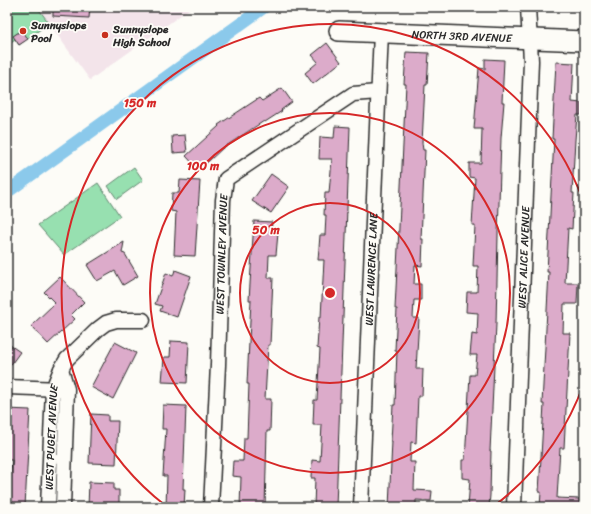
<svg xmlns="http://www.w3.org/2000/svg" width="591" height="514" font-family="Sriracha,sans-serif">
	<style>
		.built { fill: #f3e4ea }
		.garden { fill: #97e0b0; stroke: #61866e }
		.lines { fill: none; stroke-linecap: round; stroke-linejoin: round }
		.canal { stroke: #8bc9eb; stroke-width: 13 }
		.building { fill: #dcabca; stroke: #2b2b2b }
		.street-casing { stroke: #2b2b2b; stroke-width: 17 }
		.secondary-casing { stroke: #2b2b2b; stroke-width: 22 }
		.street { stroke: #fdfcf7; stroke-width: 14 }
		.secondary { stroke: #fdfcf7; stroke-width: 19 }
		.ring { fill: none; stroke: #d62828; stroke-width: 2 }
		.poi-dot { fill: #c8321e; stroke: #fdfcf7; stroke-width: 1.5 }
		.labels { text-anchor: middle; stroke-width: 3.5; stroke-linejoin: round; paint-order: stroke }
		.poi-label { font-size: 11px; font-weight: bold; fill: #2b2b2b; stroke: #fdfcf7; text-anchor: start }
		.street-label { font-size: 11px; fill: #2b2b2b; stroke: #fdfcf7 }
		.centre { fill: #d62828; stroke: #fdfcf7; stroke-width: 2 }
		.ring-label { font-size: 12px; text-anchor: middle; font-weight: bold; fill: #d62828; stroke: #fdfcf7; stroke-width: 3.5; stroke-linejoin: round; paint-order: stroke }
	</style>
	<rect width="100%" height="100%" fill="#fdfcf7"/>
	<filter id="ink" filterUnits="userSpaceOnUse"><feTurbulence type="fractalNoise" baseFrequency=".025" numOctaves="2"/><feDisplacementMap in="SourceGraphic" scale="8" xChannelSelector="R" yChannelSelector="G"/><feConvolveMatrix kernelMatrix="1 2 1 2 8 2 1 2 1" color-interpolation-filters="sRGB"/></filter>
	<g filter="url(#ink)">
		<path class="built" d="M37,7H192L90,80Z"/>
		<path class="garden" d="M7,7H37L49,23L19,45L15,39L7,45Z
			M134,167L143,180L117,199L108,186Z
			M98,183L120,216L64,255L38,225Z"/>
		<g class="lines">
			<path class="canal" d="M7,192L264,7"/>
		</g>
		<path class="building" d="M53,7H90L89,18L53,16Z
			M22,30L28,39L19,45L13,36Z
			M327,43L341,62L313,84L305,73L318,62L312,55Z
			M406,52L429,53L427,85H425L422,143L423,150H425L421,239H423L422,266L415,265L414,284H421V300H414L413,318H419L416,369H423L422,396H418L416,443L411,442L410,462H415L414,490L432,491L431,501L416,500V507H389L392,441H391L393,405H395L397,350H395L397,309H395L406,84H404Z
			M485,59L504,60L502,102H504L501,138L498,235L496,324L490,451H491L490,495L489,507H468L470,479L462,478V460H465L470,375H475L477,355H470L472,334L477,335L478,313L466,312L467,292H477L478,266H473L475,225H472L475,178L469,177V163H481L482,129H474L479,68L485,69Z
			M556,62L574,63L572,102L581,103V115H577L575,140L572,193H574L572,229L568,228L565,283H578L577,304H564L563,333H570L564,448H560L557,498L580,499L579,507H540L541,492H539L544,404H542L549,272H547L554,139H552Z
			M282,88L292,102L281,110L282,111L265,122L264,121L223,148L199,170L186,156L219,126L218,125L259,98L262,101Z
			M335,126L350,127L336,507H314L315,478H311L312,460L320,461L322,425H313L314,400H317L320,349L317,348L319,317H321L324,260H318L320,235H325L326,215H324L325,193H329L332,159H319L320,137L334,138Z
			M185,135L187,152L173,153L172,136Z
			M271,174L289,187L271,213L252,201Z
			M180,180L200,181L195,256L174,255L176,212L171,211L172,193H179Z
			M254,221L272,222L271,233H278L276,255H269L268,278H273L270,345H268L265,399H271L270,431H267L265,507H240L241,477L232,476L233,461H243L244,438H247L249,384H247L251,300H249Z
			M124,242L122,253L125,254L138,276L123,285L115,271L97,281L87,265Z
			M175,270L191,276L177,317L160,311L162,306L155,304L166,273L173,276Z
			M60,277L84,302L71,315L75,319L48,344L31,326L55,303L44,292Z
			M171,341L189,342L187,383L162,382L164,357H170Z
			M115,342L136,353L113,399L91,387Z
			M7,343L20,352L7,370Z
			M163,405L186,406L183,489H185L184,507H166L167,476H163L166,429H162Z
			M7,409L30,410L25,507H7V482H10L12,460H7L9,427H7Z
			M91,414L108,415V421H118L116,464L89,463Z
			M89,482L114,483V490H119V507H88Z"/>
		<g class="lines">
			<defs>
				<g id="street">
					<path d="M61,369L67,389L63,507"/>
					<path d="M7,387L61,389"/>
					<path id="s1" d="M48,507L53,389L61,369L67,359L98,329L106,323L116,320H143"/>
					<path id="s2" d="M211,507L218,365L223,200L226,179L353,94L378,92"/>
					<path id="s3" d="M361,507L381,32"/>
					<path id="s4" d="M514,507L531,61L528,7"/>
				</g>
				<g id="secondary">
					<path id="s5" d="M339,31L584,41"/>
				</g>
			</defs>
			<use href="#street" class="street-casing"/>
			<use href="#secondary" class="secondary-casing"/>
			<use href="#street" class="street"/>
			<use href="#secondary" class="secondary"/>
		</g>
	</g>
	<g class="ring">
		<circle cx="330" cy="293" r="90"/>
		<circle cx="330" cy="293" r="180"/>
		<path d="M584 383A269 269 0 0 1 494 506M166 506A269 269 0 1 1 584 203"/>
	</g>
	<g class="poi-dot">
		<circle cx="23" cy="31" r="4"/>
		<circle cx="105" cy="35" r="4"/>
	</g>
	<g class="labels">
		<g class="poi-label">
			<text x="31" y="29">Sunnyslope<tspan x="31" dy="13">Pool</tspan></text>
			<text x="113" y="33">Sunnyslope<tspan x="113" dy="13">High School</tspan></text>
		</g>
		<g class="street-label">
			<text dy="4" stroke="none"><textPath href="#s5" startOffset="123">NORTH 3RD AVENUE</textPath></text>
			<text dy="4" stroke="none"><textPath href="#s2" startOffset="253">WEST TOWNLEY AVENUE</textPath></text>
			<text dy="4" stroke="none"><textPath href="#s4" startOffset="250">WEST ALICE AVENUE</textPath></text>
			<text dy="4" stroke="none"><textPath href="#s3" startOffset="238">WEST LAWRENCE LANE</textPath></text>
			<text dy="4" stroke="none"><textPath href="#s1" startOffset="70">WEST PUGET AVENUE</textPath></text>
		</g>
	</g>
	<circle cx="330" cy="293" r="6" class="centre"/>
	<g class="ring-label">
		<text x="140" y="107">150 m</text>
		<text x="203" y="170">100 m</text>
		<text x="266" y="234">50 m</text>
	</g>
	<rect width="591" height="514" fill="none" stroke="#fdfcf7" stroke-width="24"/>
	<rect x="12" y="12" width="567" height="490" fill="none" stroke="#2b2b2b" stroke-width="1.5" filter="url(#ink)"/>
</svg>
